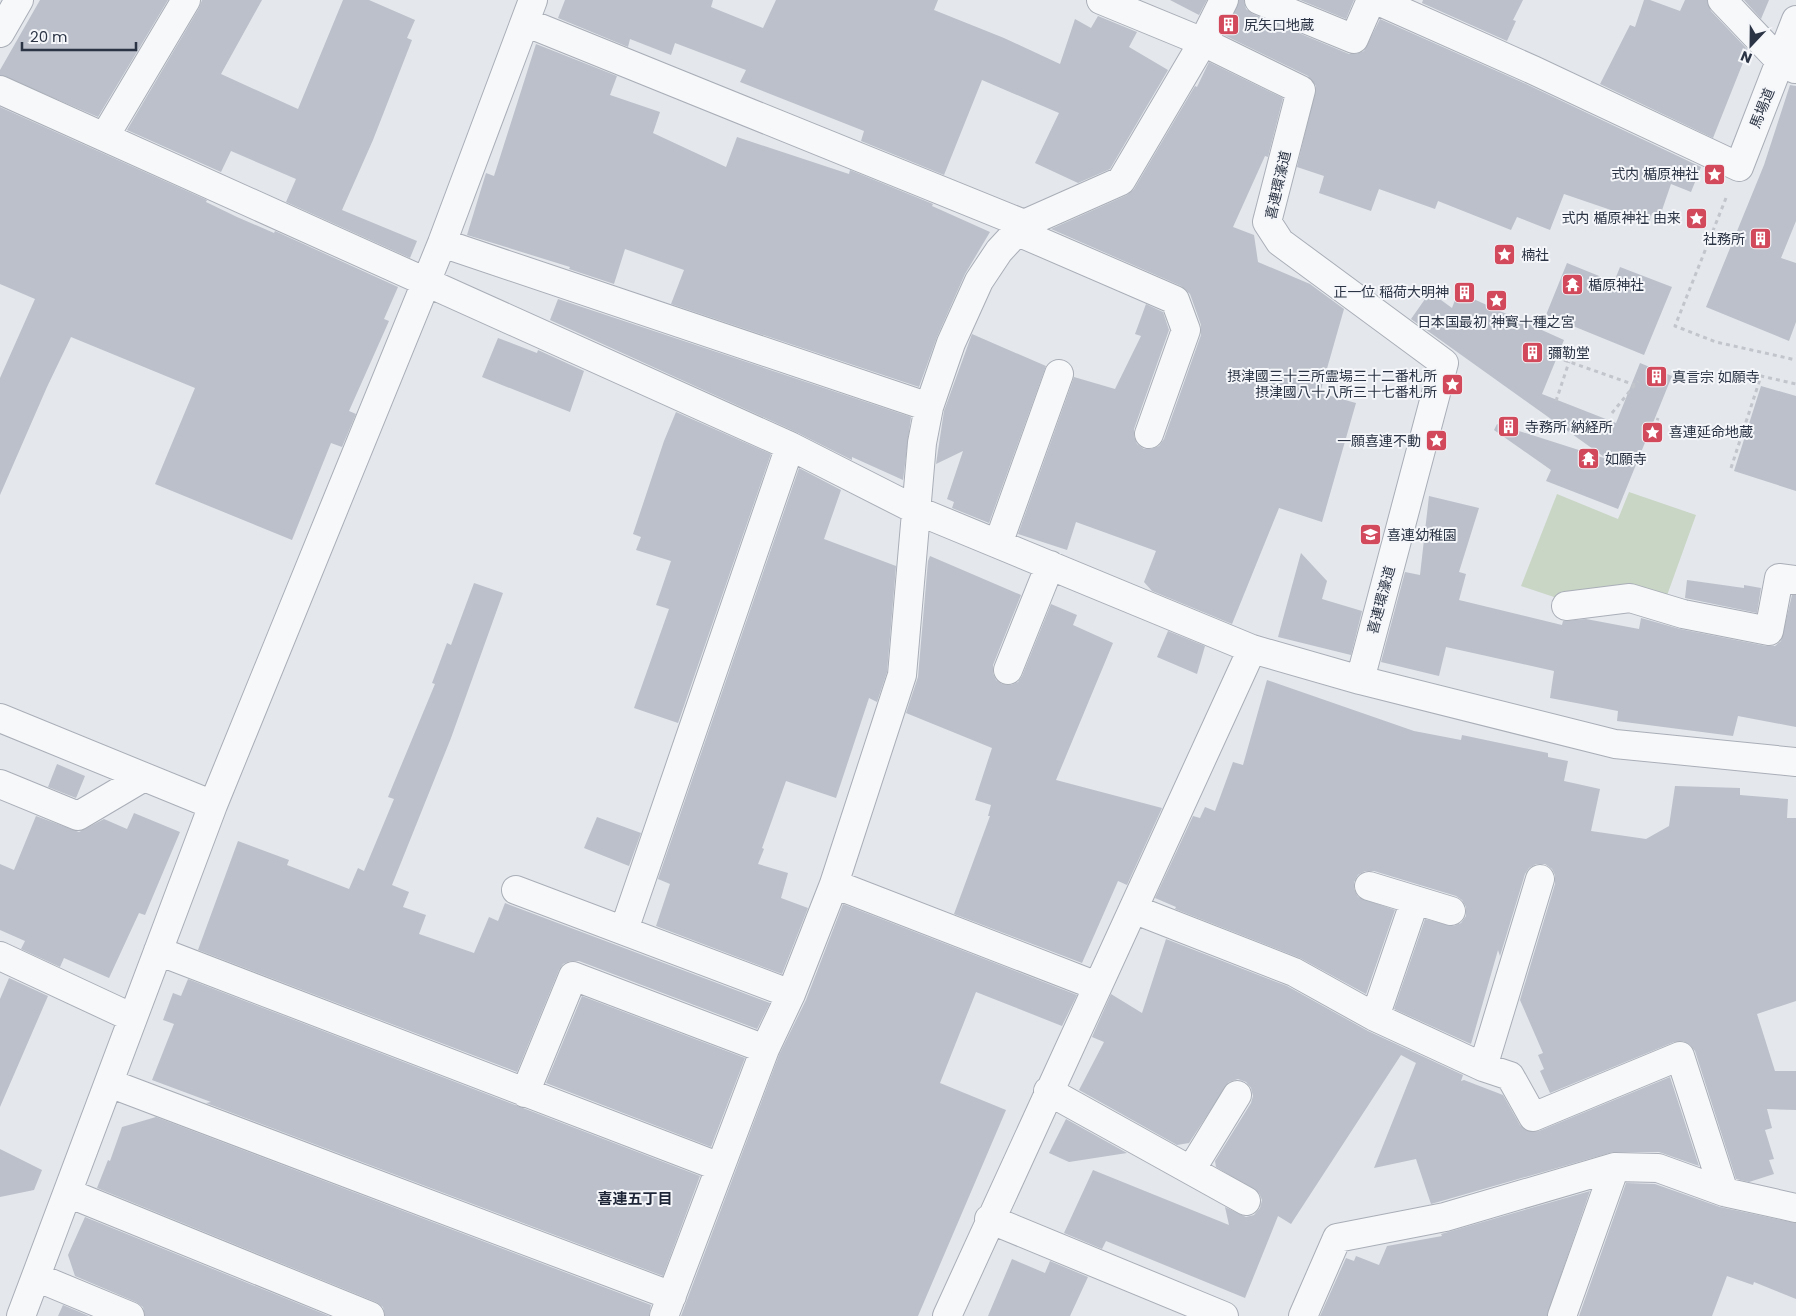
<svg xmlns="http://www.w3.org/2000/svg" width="1796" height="1316" font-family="Poppins,'Noto Sans JP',sans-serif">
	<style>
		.green { fill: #c9d6c5 }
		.building { fill: #bbc0ca }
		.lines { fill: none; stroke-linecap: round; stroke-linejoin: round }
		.minor-casing { stroke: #a9aeb7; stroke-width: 30 }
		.path { stroke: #c2c5cb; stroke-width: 3; stroke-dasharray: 4 4; stroke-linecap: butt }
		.minor { stroke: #f7f8fa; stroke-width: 28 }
		.labels { text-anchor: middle; stroke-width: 4; stroke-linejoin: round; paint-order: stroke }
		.poi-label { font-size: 14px; fill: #2b3445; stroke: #f4f6f9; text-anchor: start }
		.street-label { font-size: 14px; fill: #2b3445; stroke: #f4f6f9 }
		.neighbourhood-label { font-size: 15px; font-weight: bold; fill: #1d2536; stroke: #f4f6f9 }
	</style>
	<rect width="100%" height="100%" fill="#e4e7ec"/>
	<path class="green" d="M1629,492L1696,515L1665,601L1560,599L1521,586L1557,494L1618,519Z"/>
	<path class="building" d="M40,0H168L98,117L0,75V70Z
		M202,0H262L221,74L298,109L343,0H369L415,20L407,38L412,40L373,140L342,210L417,241L410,258L286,202L296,179L231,151L221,172L127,130L199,8Z
		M565,0H713L711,7L763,28L776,0H938L934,10L1004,38L1060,64L1075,19L1091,28L1098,16L1137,32L1129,47L1168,70L1110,169L1078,183L1035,163L1059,113L982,80L944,175L861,141L864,131L740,82L746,70L675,43L671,55L630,39L628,47L558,18Z
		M1170,0H1207L1199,15Z
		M1239,0H1244L1246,9L1253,14L1349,54H1356L1364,51L1380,19L1526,84L1701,167L1691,192L1671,184L1660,216L1652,213L1649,223L1564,194L1550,230L1517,217L1511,230L1438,201L1435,209L1379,189L1371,211L1319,193L1324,176L1297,167L1316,86L1308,76L1224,35Z
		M1300,0H1354L1346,19Z
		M1423,0H1523L1513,20L1516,21L1507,41L1422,3Z
		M1644,0H1650L1680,11L1685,0H1707L1711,11L1748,50L1713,138L1600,84L1630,25L1635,27Z
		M1744,0H1769L1761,19Z
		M536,44L617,76L610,95L660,112L653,133L726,167L737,137L849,174L850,170L933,204L932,206L990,232L965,274L937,337L919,387L671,304L684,270L625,249L614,284L569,269L570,267L467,235L486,173L494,176Z
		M1209,62L1283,98L1268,157L1265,156L1233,227L1254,235L1258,262L1310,284L1344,309L1320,393L1356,403L1322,522L1279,508L1232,624L1152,591L1144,582L1156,551L1076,522L1067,550L1018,534L1074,377L1115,389L1141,336L1135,334L1146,304L1163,312L1169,330L1134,429V436L1137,444L1144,449H1151L1159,446L1164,439L1201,335V325L1190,294L1181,286L1051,229L1127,195L1134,189L1195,86L1197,87Z
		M1790,85L1796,86V221L1781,258L1796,263V322L1789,341L1706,307L1764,165Z
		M0,107L207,200L206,202L237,217L274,233L275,231L398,287L384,319L389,321L349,411L356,414L342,447L331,443L292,540L155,484L195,388L71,337L47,387L0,495V378L35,299L0,284Z
		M1567,263L1614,282L1620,267L1672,287L1644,355L1546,315Z
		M1430,292L1452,308L1458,292L1564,340L1542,394L1616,423L1640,363L1672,376L1618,509L1546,481L1551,470L1494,430L1497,424L1607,459L1411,319Z
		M558,299L911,417L903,480L852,457V460L796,432L550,320Z
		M972,334L1046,366L989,523L952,508L954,502L947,499L963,451L936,464L944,411Z
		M498,338L537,353L538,350L584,371L570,412L482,377Z
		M1761,386L1796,396V491L1734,471Z
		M676,412L771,454L678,723L634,708L669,609L656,605L671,561L636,550L641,537L633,534L664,441Z
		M799,468L841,490L824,539L896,566L887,672L877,702L869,698L836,798L786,781L762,848L764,849L758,864L788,873L781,898L808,908L782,974L656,926L670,884L658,879Z
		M1429,496L1479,508L1459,572L1466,574L1459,600L1562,625L1563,621L1586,619L1639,629L1641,618L1680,629L1766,646H1775L1781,641L1792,595H1796V727L1738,716L1733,736L1617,721L1618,711L1550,698L1554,671L1446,647L1439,676L1381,662L1405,572L1420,575Z
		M1301,553L1327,581L1322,599L1362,611L1351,655L1278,637Z
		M930,556L1021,595L993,665V673L996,680L1002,684L1011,685L1018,682L1022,676L1051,604L1077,615L1073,625L1113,643L1056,780L1162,808L1127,885L1118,881L1082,963L954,914L990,816H988L991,805L975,800L992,748L906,713L918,677L928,561Z
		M1687,580L1744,588V585L1761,588L1757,613L1685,598Z
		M474,583L503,593L451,738L392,885L409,892L403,907L426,915L419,934L474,953L489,917L498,921L505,903L770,1003L757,1029L579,961H570L563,964L559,970L517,1072L198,950L238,841L289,860L287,865L349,889L358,868L364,871L394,799L388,797L435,684L432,683L447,643L451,645Z
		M1168,631L1205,646L1197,674L1157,657Z
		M1267,680L1414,731L1461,740L1462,735L1548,753V757L1568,761L1564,781L1600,789L1591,831L1646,839L1669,826L1675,786L1740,788V795L1788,799L1787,818H1796V1001L1757,1014L1775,1071H1796V1110L1767,1109L1772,1128L1765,1130L1774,1159L1769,1160L1774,1174L1749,1182L1736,1179L1695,1051L1690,1045L1683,1041L1674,1042L1550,1093L1540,1071L1544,1069L1538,1055L1543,1053L1520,1000L1555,884V875L1552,869L1545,864H1536L1529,868L1525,874L1500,956L1498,950L1471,1044L1394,1009L1425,919L1454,926L1461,923L1466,916V907L1462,900L1456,896L1374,871H1365L1358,875L1354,882V889L1358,897L1395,910L1366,994L1300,958L1175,909L1176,907L1155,898L1193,816L1200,818L1205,807L1215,811L1233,762L1243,765Z
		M57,764L85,776L76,798L48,787Z
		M134,813L180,832L145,915L139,913L109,978L64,958L60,967L21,949L25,941L0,930V864L14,870L36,816L79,832L104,819L127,829Z
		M597,817L641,833L629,866L584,848Z
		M843,904L1077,995L1062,1026L976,992L940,1083L1006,1110L918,1316H681L779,1055L806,1000Z
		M1166,939L1287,986L1368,1031L1463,1075L1461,1081L1464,1080L1503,1095L1520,1125L1531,1132L1539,1131L1670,1077L1699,1166L1659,1152H1613L1431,1204L1416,1159L1374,1168L1416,1063L1401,1055L1291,1224L1278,1216L1245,1298L1106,1241L1102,1249L1064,1233L1093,1170L1229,1225L1225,1207L1246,1217L1254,1215L1260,1208L1262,1200L1259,1193L1216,1167L1215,1161L1251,1103L1253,1096L1251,1088L1246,1082L1238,1079L1229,1082L1189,1143L1177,1145L1079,1090L1104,1042L1092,1037L1111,994L1142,1013Z
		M9,978L48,996L0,1107V999Z
		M188,979L700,1176L663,1276L206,1103L211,1102L152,1080L174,1024L163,1020L173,993L181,996Z
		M582,996L745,1058L711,1147L546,1083Z
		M156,1117L651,1305L649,1316H385L383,1307L376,1302L97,1188L108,1160L110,1161L122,1127Z
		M1066,1119L1127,1153L1069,1162L1049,1153Z
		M0,1149L42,1170L34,1190L0,1197Z
		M1626,1183L1655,1184L1720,1207L1796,1223V1299L1754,1282L1753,1285L1727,1276L1712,1316H1579Z
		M1590,1191L1547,1316H1320L1346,1258L1354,1261L1356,1256L1379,1265L1387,1246L1442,1236L1441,1234Z
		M85,1217L329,1316H145L143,1307L136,1302L75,1276L68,1255Z
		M1012,1259L1045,1273L1050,1261L1088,1277L1070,1316H988Z
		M63,1305L89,1316H58Z"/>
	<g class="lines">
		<defs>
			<path id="minor" d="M1101,0L1203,42L1301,90L1267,222L1280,242L1444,363L1360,680
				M1259,0L1354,39L1371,0
				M1376,0L1533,70L1739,167L1796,20
				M1722,0L1781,62L1795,69
				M525,22L1024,224
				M0,33L19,0
				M0,90L790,446L918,511L1252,649L1360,680L1615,744L1796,762
				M105,136L186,0
				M1018,232L1175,300L1186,330L1149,434
				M442,243L929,407
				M998,544L1059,374
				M1566,606L1630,598L1683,614L1769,631L1779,578L1796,580
				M1008,670L1050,565
				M0,718L213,805
				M0,784L78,816L144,777
				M834,884L1097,986
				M1369,886L1451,911
				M516,890L791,994
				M1133,909L1294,972L1375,1017L1483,1067L1510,1076L1533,1117L1680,1056L1724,1192
				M624,930L790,446
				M158,951L720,1167
				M0,956L133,1018
				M1375,1017L1415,900
				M1483,1067L1540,879
				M109,1083L672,1296
				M1048,1091L1246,1201
				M525,1093L573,976L765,1049
				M1191,1170L1237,1095
				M68,1193L370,1316
				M989,1219L1224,1316
				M36,1277L130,1316
				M21,1316L213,805L442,243L533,0
				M664,1316L765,1049L791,994L834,884L902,675L922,443L929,407L951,343L979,281L999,251L1024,224L1121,181L1203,42L1224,0
				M947,1316L1252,649
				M1303,1316L1337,1238L1445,1217L1615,1167L1658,1168L1724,1192L1796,1208
				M1562,1316L1615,1167"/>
		</defs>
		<use href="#minor" class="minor-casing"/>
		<path class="path" d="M1726,198L1675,326L1716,342L1796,360
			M1564,360L1635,385
			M1556,401L1569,362
			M1612,413L1638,381
			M1655,428L1658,418
			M1731,468L1761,376L1796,384"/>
		<use href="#minor" class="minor"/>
	</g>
	<defs>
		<symbol id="building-square" viewBox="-11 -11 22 22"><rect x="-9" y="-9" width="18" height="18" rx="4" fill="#d1495b" stroke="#f4f6f9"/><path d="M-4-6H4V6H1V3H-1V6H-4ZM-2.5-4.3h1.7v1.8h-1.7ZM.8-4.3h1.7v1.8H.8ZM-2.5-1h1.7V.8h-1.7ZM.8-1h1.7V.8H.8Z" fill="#fff"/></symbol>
		<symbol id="sight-square" viewBox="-11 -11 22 22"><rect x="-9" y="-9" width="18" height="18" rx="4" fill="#d1495b" stroke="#f4f6f9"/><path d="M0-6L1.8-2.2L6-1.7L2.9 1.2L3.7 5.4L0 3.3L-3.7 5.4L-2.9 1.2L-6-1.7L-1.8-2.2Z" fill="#fff"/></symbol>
		<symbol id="temple-square" viewBox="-11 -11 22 22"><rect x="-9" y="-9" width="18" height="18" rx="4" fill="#d1495b" stroke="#f4f6f9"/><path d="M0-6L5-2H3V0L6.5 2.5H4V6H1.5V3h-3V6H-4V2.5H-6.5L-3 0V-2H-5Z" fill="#fff"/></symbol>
		<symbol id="school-square" viewBox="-11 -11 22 22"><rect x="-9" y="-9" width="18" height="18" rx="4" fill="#d1495b" stroke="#f4f6f9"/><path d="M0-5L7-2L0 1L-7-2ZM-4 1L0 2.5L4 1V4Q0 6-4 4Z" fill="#fff"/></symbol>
	</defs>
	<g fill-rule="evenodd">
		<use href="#building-square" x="1216" y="12" width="25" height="25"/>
		<use href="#sight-square" x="1702" y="162" width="25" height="25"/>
		<use href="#sight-square" x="1684" y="206" width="25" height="25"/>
		<use href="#building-square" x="1748" y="226" width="25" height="25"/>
		<use href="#sight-square" x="1492" y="242" width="25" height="25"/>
		<use href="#temple-square" x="1560" y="272" width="25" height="25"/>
		<use href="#building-square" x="1452" y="280" width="25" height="25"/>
		<use href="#sight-square" x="1484" y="288" width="25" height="25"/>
		<use href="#building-square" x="1520" y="340" width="25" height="25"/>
		<use href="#building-square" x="1644" y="364" width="25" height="25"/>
		<use href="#sight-square" x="1440" y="372" width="25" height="25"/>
		<use href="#building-square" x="1496" y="414" width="25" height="25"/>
		<use href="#sight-square" x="1640" y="420" width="25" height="25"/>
		<use href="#sight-square" x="1424" y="428" width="25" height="25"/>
		<use href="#temple-square" x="1576" y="446" width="25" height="25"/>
		<use href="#school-square" x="1358" y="522" width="25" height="25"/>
	</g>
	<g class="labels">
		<g class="poi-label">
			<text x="1244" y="30">尻矢口地蔵</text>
			<text x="1699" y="179" text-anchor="end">式内 楯原神社</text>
			<text x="1681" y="223" text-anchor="end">式内 楯原神社 由来</text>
			<text x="1745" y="244" text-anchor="end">社務所</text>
			<text x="1521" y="260">楠社</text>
			<text x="1588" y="290">楯原神社</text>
			<text x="1449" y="297" text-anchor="end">正一位 稲荷大明神</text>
			<text x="1496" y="327" text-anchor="middle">日本国最初 神寳十種之宮</text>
			<text x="1548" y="358">彌勒堂</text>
			<text x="1437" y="381" text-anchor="end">摂津國三十三所霊場三十二番札所<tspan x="1437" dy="16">摂津國八十八所三十七番札所</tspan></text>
			<text x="1672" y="382">真言宗 如願寺</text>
			<text x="1525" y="432">寺務所 納経所</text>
			<text x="1669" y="437">喜連延命地蔵</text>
			<text x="1421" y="446" text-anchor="end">一願喜連不動</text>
			<text x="1605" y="464">如願寺</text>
			<text x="1387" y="540">喜連幼稚園</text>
		</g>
		<g class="street-label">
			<text transform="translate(1762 108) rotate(-68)" y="5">馬場道</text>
			<text transform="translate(1278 185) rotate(-77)" y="5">喜連環濠道</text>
			<text transform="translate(1381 600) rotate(-75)" y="5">喜連環濠道</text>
		</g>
		<g class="neighbourhood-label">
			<text x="635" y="1204">喜連五丁目</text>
		</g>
	</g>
	<g transform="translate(1751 45) rotate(202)" stroke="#f4f6f9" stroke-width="4" paint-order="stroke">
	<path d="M0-4L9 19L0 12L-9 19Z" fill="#2b3445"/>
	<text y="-8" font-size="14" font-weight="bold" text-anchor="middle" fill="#2b3445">N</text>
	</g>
	<path d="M22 42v8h114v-8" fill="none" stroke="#2b3445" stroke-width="2.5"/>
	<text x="30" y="42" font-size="15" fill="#2b3445" stroke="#f4f6f9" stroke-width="4" paint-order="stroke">20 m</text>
</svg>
